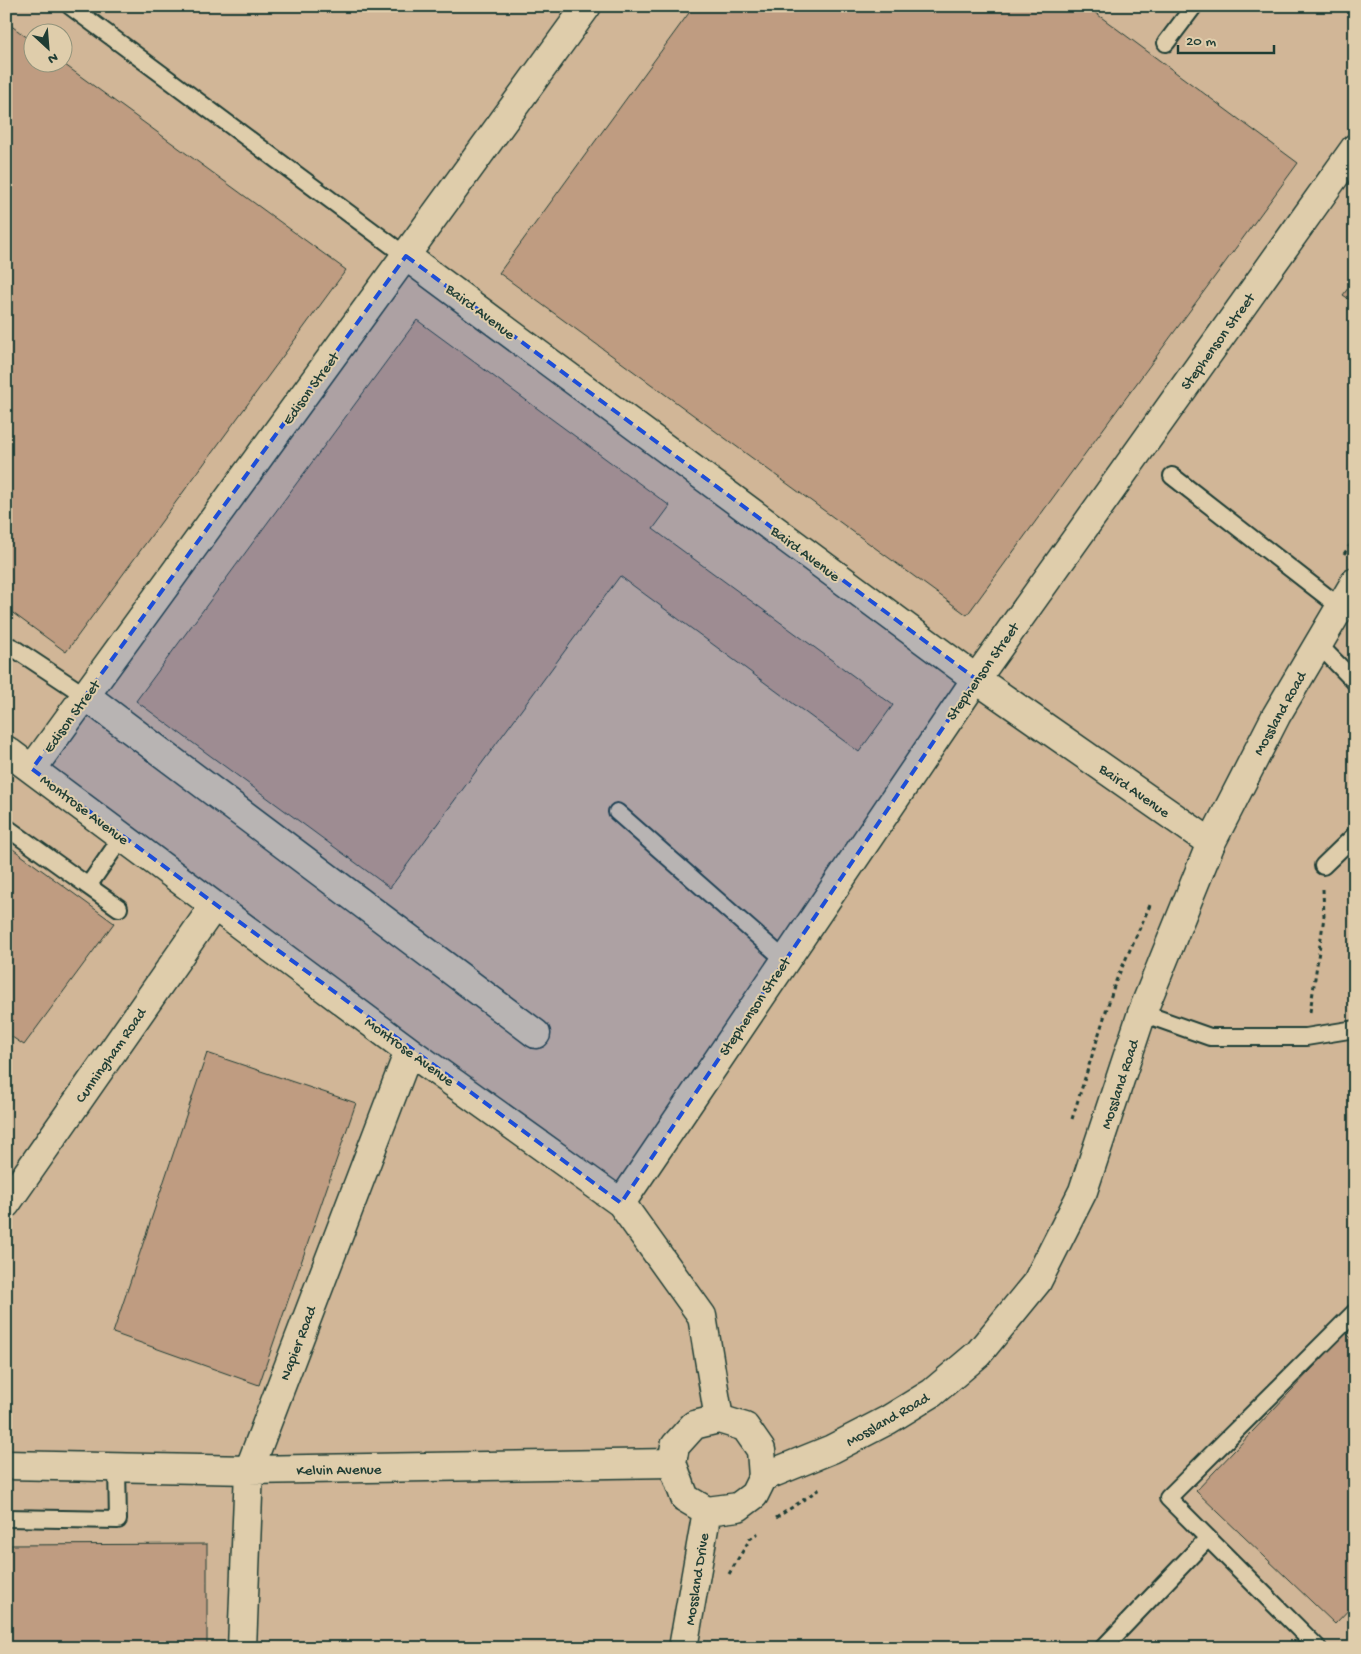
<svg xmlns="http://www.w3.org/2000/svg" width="1361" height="1654" font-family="'Gochi Hand',sans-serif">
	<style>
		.built { fill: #d1b697; fill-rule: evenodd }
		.building { fill: #bf9c81; stroke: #1f3d34 }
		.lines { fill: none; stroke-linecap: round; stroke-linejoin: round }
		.service-casing { stroke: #1f3d34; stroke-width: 20 }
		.minor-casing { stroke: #1f3d34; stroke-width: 31 }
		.tertiary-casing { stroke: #1f3d34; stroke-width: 31 }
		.path { stroke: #1f3d34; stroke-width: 3; stroke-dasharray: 4 4; stroke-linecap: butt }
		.service { stroke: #dfcdab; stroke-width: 16 }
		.minor { stroke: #dfcdab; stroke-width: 28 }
		.tertiary { stroke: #dfcdab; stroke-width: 28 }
		.marked { fill: #1d4ed8; fill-opacity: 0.2; stroke: #1d4ed8; stroke-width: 4; stroke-dasharray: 10 6; stroke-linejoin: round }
		.labels { text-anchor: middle; stroke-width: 4; stroke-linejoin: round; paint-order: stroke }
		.street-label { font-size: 15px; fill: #1f3d34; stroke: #dfcdab }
	</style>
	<rect width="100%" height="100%" fill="#dfc4a3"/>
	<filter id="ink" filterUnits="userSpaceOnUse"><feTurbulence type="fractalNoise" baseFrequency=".02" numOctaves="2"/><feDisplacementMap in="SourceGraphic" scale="10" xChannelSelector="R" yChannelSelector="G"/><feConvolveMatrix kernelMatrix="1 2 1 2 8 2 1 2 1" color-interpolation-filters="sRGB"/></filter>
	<g filter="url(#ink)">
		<path class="built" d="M6,6H1355V1648H6ZM32,32H62V62H32Z"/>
		<path class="building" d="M694,6H1086L1298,163L967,615L499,273Z
			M6,22L32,41V62H61L346,270L66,652L6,608Z
			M1355,279V303L1343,295Z
			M417,320L670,506L653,529L893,705L859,752L620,576L390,888L136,701Z
			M6,844L114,923L24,1045L6,1033Z
			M207,1053L356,1103L259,1385L113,1333Z
			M1346,1333L1355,1342V1603L1335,1624L1196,1491Z
			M207,1544V1648H6V1545Z"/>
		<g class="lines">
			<defs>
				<path id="service" d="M70,6L406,256
					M1166,43L1194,6
					M1172,476L1340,607
					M1318,644L1355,682
					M12,647L86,696
					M617,812L785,960
					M6,827L88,886L122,837
					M1323,866L1355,835
					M88,886L119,908
					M1142,1013L1210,1037H1306L1355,1029
					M6,1518L118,1520L117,1468
					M1103,1648L1208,1538
					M1318,1648L1168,1498L1355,1312"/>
				<path id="minor" d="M406,256L976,679L1211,843
					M86,696L536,1034
					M6,750L409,1051L621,1203L702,1316L719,1419
					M32,769L587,6
					M621,1203L976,679L1355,148
					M6,1204L214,906
					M6,1465L249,1470L672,1463
					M242,1648L249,1470L409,1051"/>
				<path id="tertiary" d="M719,1419L745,1427L761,1450L763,1477L754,1495L738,1507L707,1511L685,1498L672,1463L675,1446L694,1425Z
					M763,1477L832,1449L888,1420L932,1393L978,1354L1037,1282L1083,1191L1142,1013L1211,843L1276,716L1355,582
					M683,1648L707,1511"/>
			</defs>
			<use href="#service" class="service-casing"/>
			<use href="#minor" class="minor-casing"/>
			<use href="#tertiary" class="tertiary-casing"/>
			<path class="path" d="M1344,554L1355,538
				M1310,1012L1324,917L1323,889
				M1072,1119L1115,983L1151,903
				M776,1518L821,1488
				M729,1574L750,1539L758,1533"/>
			<use href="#service" class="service"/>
			<use href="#minor" class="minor"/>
			<use href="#tertiary" class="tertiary"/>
		</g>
	</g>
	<path class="marked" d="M406,256L976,679L621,1203L32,769Z"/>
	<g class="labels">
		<g class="street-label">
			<text transform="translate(481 311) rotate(37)" y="5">Baird Avenue</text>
			<text transform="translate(1217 341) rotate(-54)" y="5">Stephenson Street</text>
			<text transform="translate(310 388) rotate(-54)" y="5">Edison Street</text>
			<text transform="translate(806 553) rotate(37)" y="5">Baird Avenue</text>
			<text transform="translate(982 671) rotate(-55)" y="5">Stephenson Street</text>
			<text transform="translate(1279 713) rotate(-61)" y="5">Mossland Road</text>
			<text transform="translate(71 716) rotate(-54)" y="5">Edison Street</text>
			<text transform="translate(1135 790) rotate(35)" y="5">Baird Avenue</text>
			<text transform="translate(85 809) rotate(37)" y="5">Montrose Avenue</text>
			<text transform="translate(754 1006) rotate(-56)" y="5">Stephenson Street</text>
			<text transform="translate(410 1051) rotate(36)" y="5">Montrose Avenue</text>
			<text transform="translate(110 1055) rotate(-55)" y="5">Cunningham Road</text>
			<text transform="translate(1119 1084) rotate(-72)" y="5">Mossland Road</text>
			<text transform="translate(297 1343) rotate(-69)" y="5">Napier Road</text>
			<text transform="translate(887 1419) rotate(-30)" y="5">Mossland Road</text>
			<text transform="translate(339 1469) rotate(-1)" y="5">Kelvin Avenue</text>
			<text transform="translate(696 1579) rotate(-81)" y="5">Mossland Drive</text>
		</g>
	</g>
	<rect width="1361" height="1654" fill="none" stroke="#dfcdab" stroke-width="25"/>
	<rect x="12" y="12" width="1336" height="1629" fill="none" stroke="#1f3d34" stroke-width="2" filter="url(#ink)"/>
	<g transform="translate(48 48) rotate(154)"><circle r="24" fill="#dfcdab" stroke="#92937b"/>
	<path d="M0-4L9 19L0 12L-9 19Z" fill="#1f3d34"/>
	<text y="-8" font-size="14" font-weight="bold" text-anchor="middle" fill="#1f3d34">N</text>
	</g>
	<path d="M1178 45v8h96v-8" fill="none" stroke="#1f3d34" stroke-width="2.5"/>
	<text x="1186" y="45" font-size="15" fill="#1f3d34" stroke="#dfcdab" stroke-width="4" paint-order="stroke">20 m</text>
</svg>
